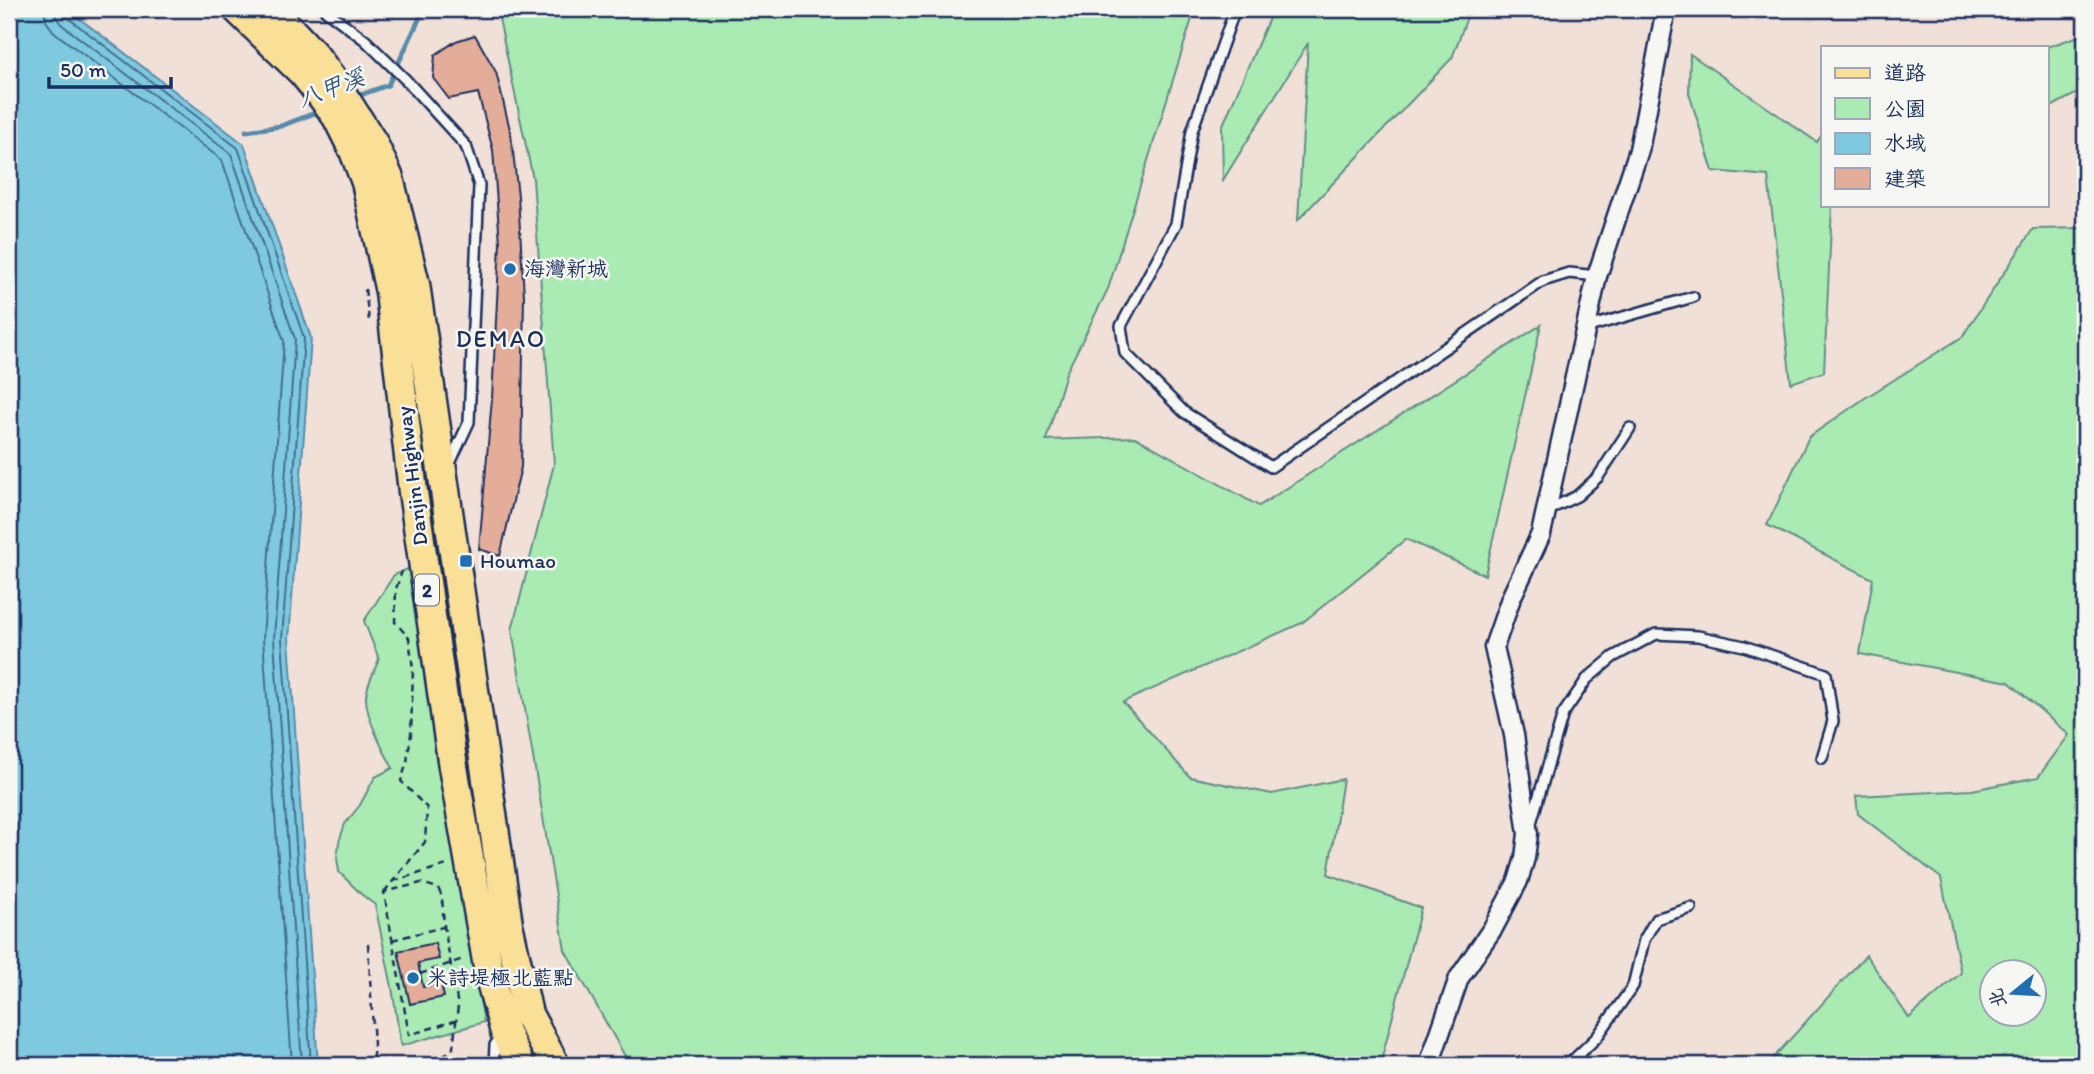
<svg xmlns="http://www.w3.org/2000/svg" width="2094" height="1074" font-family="Itim,'LXGW WenKai TC',sans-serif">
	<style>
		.green { fill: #aaebb3; stroke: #628d88; stroke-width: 2; fill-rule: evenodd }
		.water { fill: #7fc9df; stroke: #578bab; stroke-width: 2 }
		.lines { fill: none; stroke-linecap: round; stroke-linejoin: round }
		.shore { stroke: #436d92; stroke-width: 2 }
		.stream { stroke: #578bab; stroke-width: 5 }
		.building { fill: #e3ad99; stroke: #1b2f5e; stroke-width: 2 }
		.service-casing { stroke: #1b2f5e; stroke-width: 14 }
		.minor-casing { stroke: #1b2f5e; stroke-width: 23 }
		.primary-casing { stroke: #1b2f5e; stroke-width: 33 }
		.path { stroke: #1b2f5e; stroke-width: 2.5; stroke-dasharray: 7 5; stroke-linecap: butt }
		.service { stroke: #f6f6f2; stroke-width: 9 }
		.minor { stroke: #f6f6f2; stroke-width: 18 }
		.primary { stroke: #fadf96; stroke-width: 28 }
		.poi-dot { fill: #1f6fb2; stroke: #f6f6f2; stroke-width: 2.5 }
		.labels { text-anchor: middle; stroke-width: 5; stroke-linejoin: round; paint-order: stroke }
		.shield { fill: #f6f6f2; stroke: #5d6b8a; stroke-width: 2 }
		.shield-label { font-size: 19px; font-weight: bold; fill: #1b2f5e }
		.poi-label { font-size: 21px; fill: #1b2f5e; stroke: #f6f6f2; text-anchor: start }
		.street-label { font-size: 21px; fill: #1b2f5e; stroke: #f6f6f2 }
		.water-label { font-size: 23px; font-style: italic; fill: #34567e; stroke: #f6f6f2 }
		.quarter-label { font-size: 24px; letter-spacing: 2px; fill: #1b2f5e; stroke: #f6f6f2 }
	</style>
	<rect width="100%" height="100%" fill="#f0e0d7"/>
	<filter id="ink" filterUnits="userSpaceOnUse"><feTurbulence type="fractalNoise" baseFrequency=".0143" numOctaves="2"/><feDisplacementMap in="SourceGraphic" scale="14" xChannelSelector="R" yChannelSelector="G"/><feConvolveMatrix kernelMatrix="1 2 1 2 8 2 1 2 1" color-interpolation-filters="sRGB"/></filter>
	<g filter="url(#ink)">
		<path class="green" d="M497,9H1195L1108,289L1066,373L1046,440L1135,437L1259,506L1541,325L1485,575L1406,539L1302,623L1123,702L1190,777L1272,794L1343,779L1328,874L1421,908L1380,1065H630L565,950L512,630L554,464L533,179Z
			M1273,9H1470L1452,58L1298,220L1308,43L1223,180L1222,127Z
			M2085,34V89L2047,109V47Z
			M1690,54L1817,142L1823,133V205H1832L1824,372L1791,383L1768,176L1713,171L1689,93Z
			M2085,228V1065H1767L1866,955L1909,1018L1961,973L1941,878L1858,814L1856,796L1972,790L2038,777L2069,735L2009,682L1860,654L1873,579L1767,525L1809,437L1865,398L1962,337L2033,229ZM2035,972V1014H1993V972Z
			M410,568L456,865L484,1022L401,1046L392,987L375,905L361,894L339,872L337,858L339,842L345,824L360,805L375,777L393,768C383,751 365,715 366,696C367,684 375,670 379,659L364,621L394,575Z"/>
		<path class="water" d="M9,9H67L244,144L311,338L289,639L318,1065H9Z"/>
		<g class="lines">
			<path class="shore" d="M44,9L46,21L54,32L222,160L284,341L263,638L292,1065
				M55,9L56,17L61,24L231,154L295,339L274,639L302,1065
				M64,9L67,17L238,148L304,338L282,639L311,1065"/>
			<path class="stream" d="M355,97L388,85L424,9
				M246,131L281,126L320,111"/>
		</g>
		<path class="building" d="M475,35L496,72L511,134L518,196L524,296L521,467L500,556L479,549L492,398L500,243L493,150L478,93L449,99L433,78L435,55L456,41Z
			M435,943L439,959L418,963L423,987L441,983L444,997L410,1004L398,951Z"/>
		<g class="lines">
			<defs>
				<path id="service" d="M324,9L365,40L406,80L466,146L479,185L469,422L449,465
					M1235,9L1192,131L1176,224L1121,326L1125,353L1184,412L1271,467L1543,281L1569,273L1597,276
					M1585,328L1693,297
					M1546,511L1577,496L1598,477L1630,428
					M1531,823L1563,714L1587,679L1613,657L1656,634L1698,636L1744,646L1826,674L1833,721L1822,758
					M494,1065L495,1045L502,1036
					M1568,1065L1597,1037L1633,986L1644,940L1656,919L1691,908"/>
				<path id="minor" d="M1429,1065L1459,978L1493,928L1518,881L1525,858L1528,834L1514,735L1494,647L1511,598L1541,534L1597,276L1639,150L1666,9"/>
				<path id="primary" d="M237,9L303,73L321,95L337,117L354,151L366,182L390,292L413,492L453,767L490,978L505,1032L520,1065
					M271,9L315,56L335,83L373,143L389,178L415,284L508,924L528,1014L555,1065"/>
			</defs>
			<use href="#service" class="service-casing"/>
			<use href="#minor" class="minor-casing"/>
			<use href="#primary" class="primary-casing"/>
			<path class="path" d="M365,289L369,320
				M393,881L447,865
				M384,892L425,842L427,808L401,781L407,762L411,734L413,669L409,638L395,622L396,589L402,571
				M392,940L443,927
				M368,944L374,1045L372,1065
				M420,974L463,959
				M434,1065L453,1048L458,1006L444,926L442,897L438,888L421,883L384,892L409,1035L457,1020"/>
			<use href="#service" class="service"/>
			<use href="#minor" class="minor"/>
			<use href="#primary" class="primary"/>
		</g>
	</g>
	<g class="poi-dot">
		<circle cx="510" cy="269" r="7"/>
		<rect x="459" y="554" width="14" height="14" rx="3.5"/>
		<circle cx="413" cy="978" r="7"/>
	</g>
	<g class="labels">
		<rect class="shield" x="415" y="574.5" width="24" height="31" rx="5"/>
		<g class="shield-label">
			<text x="427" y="597">2</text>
		</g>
		<g class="poi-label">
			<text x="524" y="276">海灣新城</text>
			<text x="480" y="568">Houmao</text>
			<text x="427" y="985">米詩堤極北藍點</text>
		</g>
		<g class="street-label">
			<text transform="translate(412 476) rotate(-97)" y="7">Danjin Highway</text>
		</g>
		<g class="water-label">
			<text transform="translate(331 88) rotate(-21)" y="8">八甲溪</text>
		</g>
		<g class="quarter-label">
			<text x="501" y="347">DEMAO</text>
		</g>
	</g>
	<rect width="2094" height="1074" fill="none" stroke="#f6f6f2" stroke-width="35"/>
	<rect x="18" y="18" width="2059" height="1039" fill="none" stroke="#1b2f5e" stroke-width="2.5" filter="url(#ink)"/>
	<rect x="1821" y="46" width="228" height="161" fill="#f6f6f2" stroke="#9ea6b7" stroke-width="2"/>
	<rect x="1835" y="68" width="35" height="10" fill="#fadf96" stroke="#9ea6b7" stroke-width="2"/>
	<text x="1884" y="80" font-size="21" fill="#1b2f5e">道路</text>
	<rect x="1835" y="98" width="35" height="21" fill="#aaebb3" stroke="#9ea6b7" stroke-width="2"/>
	<text x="1884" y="116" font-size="21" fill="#1b2f5e">公園</text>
	<rect x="1835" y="133" width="35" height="21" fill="#7fc9df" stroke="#9ea6b7" stroke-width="2"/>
	<text x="1884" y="150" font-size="21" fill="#1b2f5e">水域</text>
	<rect x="1835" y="168" width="35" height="21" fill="#e3ad99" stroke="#9ea6b7" stroke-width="2"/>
	<text x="1884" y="186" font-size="21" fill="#1b2f5e">建築</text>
	<g transform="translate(2013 993) rotate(252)"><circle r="33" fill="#f6f6f2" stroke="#9ea6b7" stroke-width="2"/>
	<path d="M0-5L12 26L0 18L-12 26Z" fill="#1f6fb2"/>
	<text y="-10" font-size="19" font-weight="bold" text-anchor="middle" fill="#1b2f5e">北</text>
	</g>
	<path d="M49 77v10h122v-10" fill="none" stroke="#1b2f5e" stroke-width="3.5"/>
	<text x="60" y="77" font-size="21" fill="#1b2f5e" stroke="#f6f6f2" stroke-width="5" paint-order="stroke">50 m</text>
</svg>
